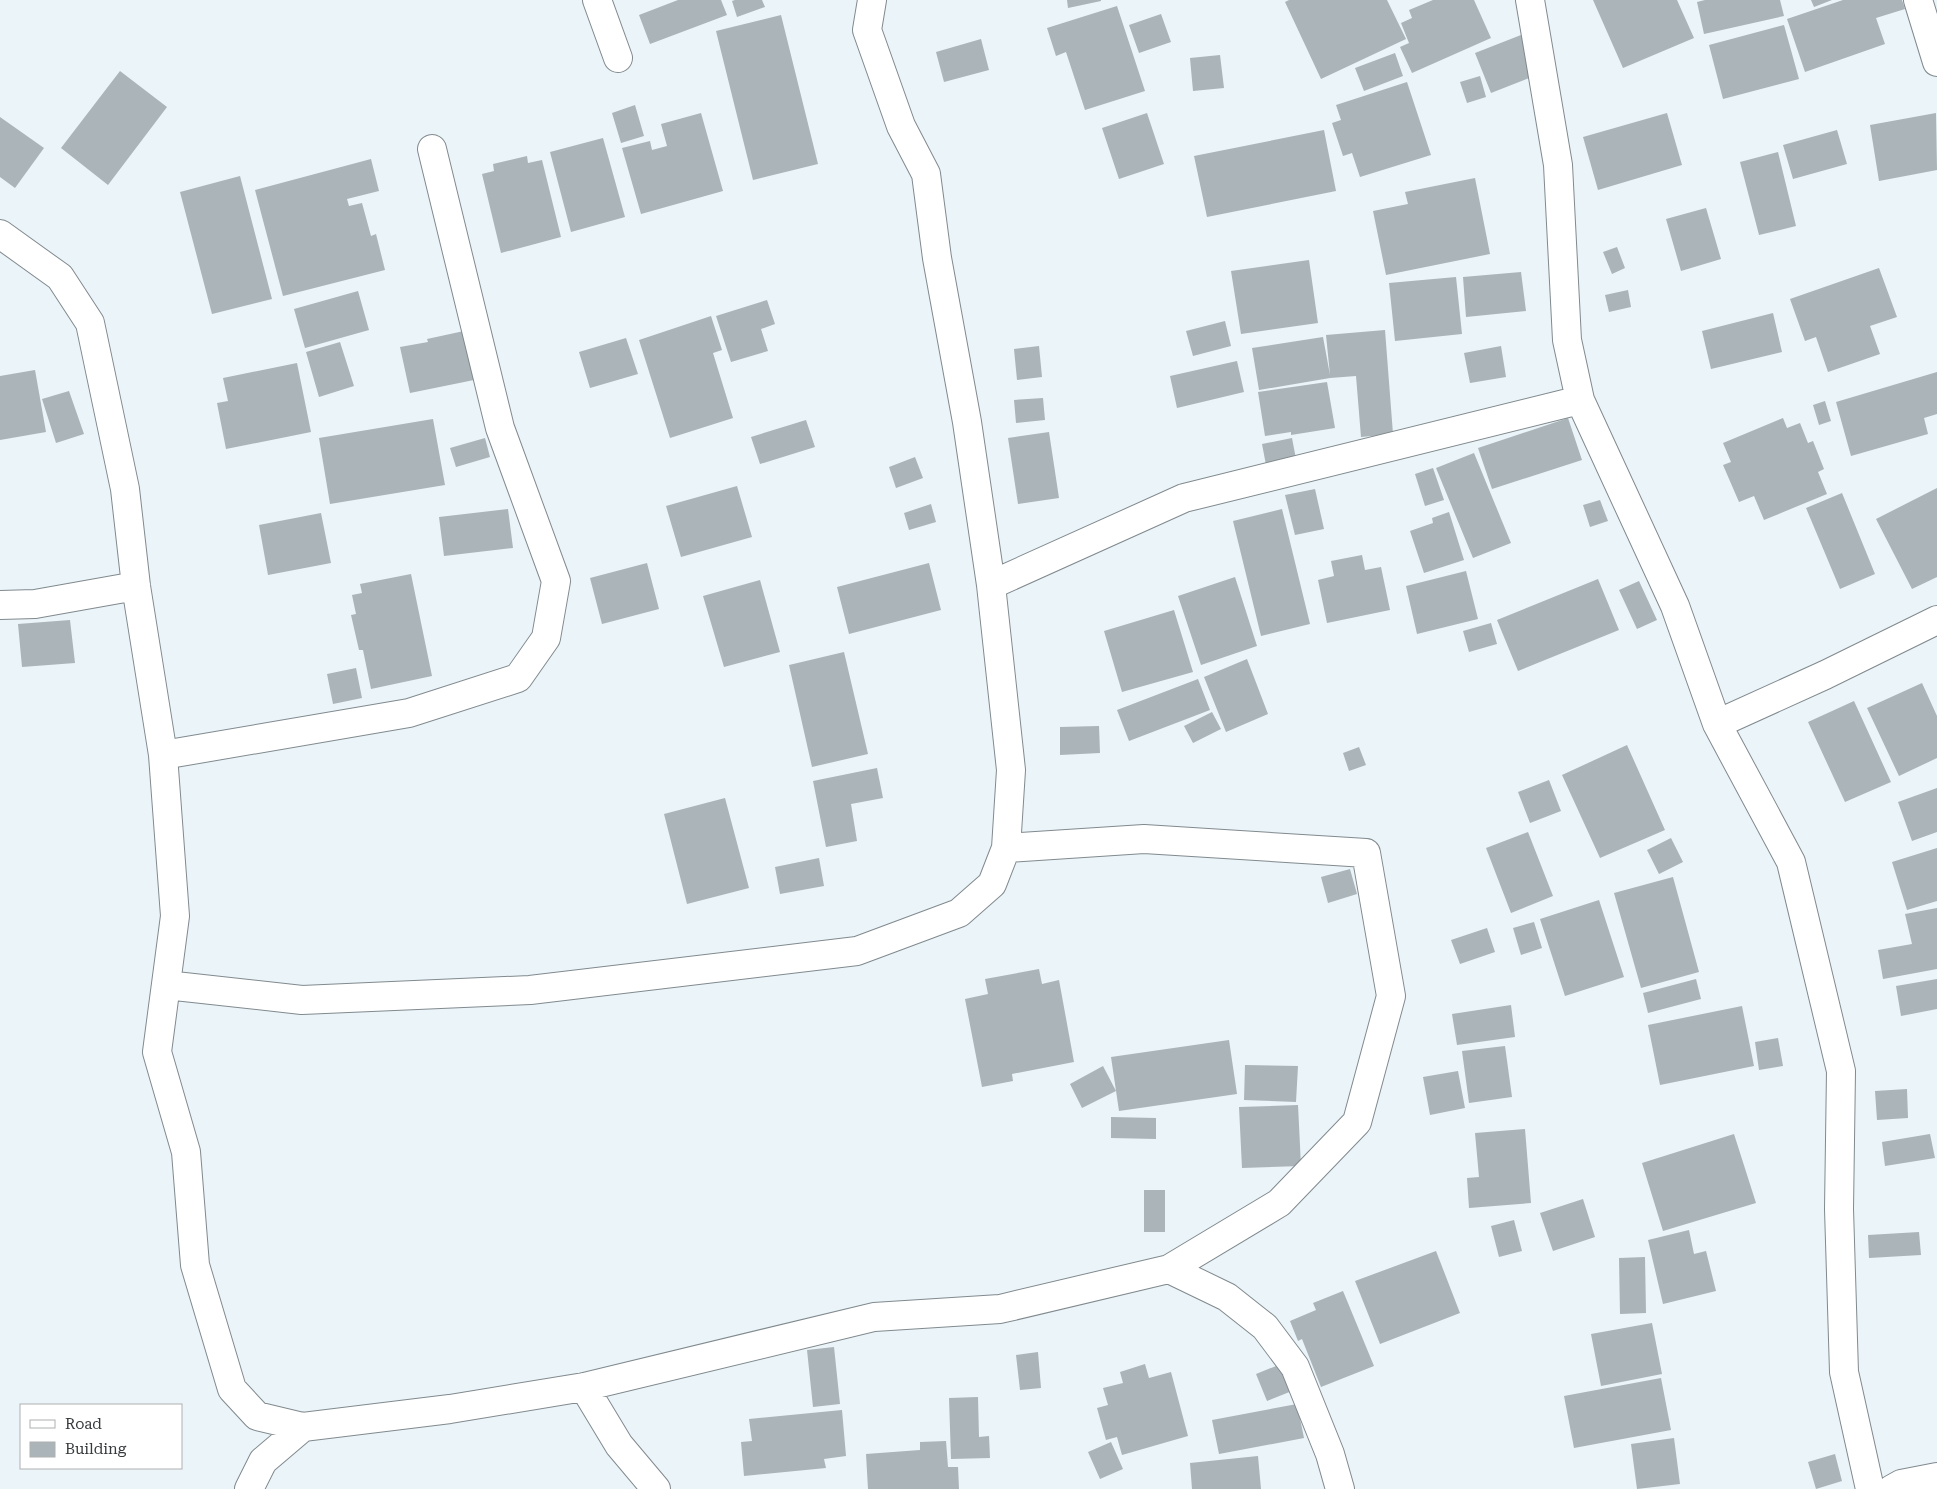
<svg xmlns="http://www.w3.org/2000/svg" width="1937" height="1489" font-family="'Roboto Serif',serif">
	<style>
		.building { fill: #abb4b8 }
		.lines { fill: none; stroke-linecap: round; stroke-linejoin: round }
		.minor-casing { stroke: #818a8e; stroke-width: 30 }
		.minor { stroke: #fff; stroke-width: 28 }
	</style>
	<rect width="100%" height="100%" fill="#eaf4f9"/>
	<path class="building" d="M678,0H721L727,15L650,44L639,15Z
		M735,0H762L765,7L737,17L732,1Z
		M1067,0H1101V1L1068,8Z
		M1289,0H1387L1406,39L1321,79L1285,2Z
		M1433,0H1474L1491,38L1412,73L1400,47L1409,43L1401,23L1412,18L1409,10Z
		M1593,0H1677L1694,38L1623,68Z
		M1705,0H1780L1784,16L1704,34L1697,2Z
		M1811,0H1832L1814,7Z
		M1843,0H1902L1905,9L1876,18L1885,44L1805,72L1787,19Z
		M1117,6L1145,91L1085,110L1066,52L1056,56L1047,28Z
		M1161,14L1171,42L1139,53L1129,25Z
		M781,15L818,164L753,180L716,31Z
		M1784,25L1799,79L1723,99L1709,45Z
		M1521,35L1537,75L1491,93L1475,53Z
		M981,39L989,70L944,82L936,52Z
		M1395,53L1403,76L1364,91L1355,68Z
		M1220,55L1224,88L1193,91L1190,58Z
		M120,71L167,107L108,185L61,148Z
		M1480,76L1486,97L1467,103L1460,82Z
		M1407,82L1431,155L1360,177L1352,153L1343,156L1332,123L1341,120L1336,105Z
		M635,105L644,136L621,143L612,113Z
		M701,113L723,191L641,214L622,148L650,141L652,150L667,146L661,124Z
		M1147,113L1164,164L1119,179L1102,128Z
		M1667,113L1682,165L1598,190L1583,137Z
		M1936,113L1937,170L1879,181L1870,125Z
		M0,117L44,148L15,188L0,177Z
		M1324,130L1336,191L1207,217L1194,156Z
		M1837,130L1847,164L1793,179L1783,145Z
		M603,138L625,217L571,232L550,152Z
		M1778,152L1796,226L1759,235L1740,162Z
		M527,156L528,163L542,160L561,237L501,253L482,174L494,171L493,164Z
		M371,159L379,191L347,199L349,206L362,203L371,236L376,234L385,270L283,296L255,190Z
		M240,176L272,299L212,314L180,192Z
		M1475,178L1490,254L1386,275L1373,211L1408,204L1405,192Z
		M1706,208L1721,259L1681,271L1666,219Z
		M1617,247L1625,268L1612,274L1603,252Z
		M1309,260L1318,323L1241,334L1231,271Z
		M1879,268L1897,317L1870,326L1880,354L1828,372L1816,337L1805,341L1790,299Z
		M1521,272L1526,311L1466,317L1463,277Z
		M1456,277L1462,334L1395,341L1389,283Z
		M1628,290L1631,307L1609,312L1605,295Z
		M358,291L369,330L305,348L294,309Z
		M767,300L775,324L761,329L768,351L731,362L716,316Z
		M1773,313L1782,352L1711,369L1702,331Z
		M711,316L722,350L713,353L733,418L670,438L639,340Z
		M1225,321L1231,346L1193,356L1186,331Z
		M1385,330L1393,434L1361,437L1356,376L1330,378L1259,390L1252,348L1323,337L1330,375L1326,335Z
		M464,331L474,380L410,393L400,347L428,342L427,339Z
		M626,338L638,374L590,388L579,352Z
		M340,342L354,386L319,397L306,352Z
		M1039,346L1042,377L1017,380L1014,349Z
		M1501,346L1506,377L1470,383L1464,353Z
		M1237,361L1244,392L1177,408L1170,376Z
		M297,363L311,432L226,449L217,403L228,401L223,378Z
		M35,370L46,432L0,440V376Z
		M1937,372V414L1924,418L1928,434L1851,456L1836,402Z
		M1327,382L1335,428L1291,435V432L1265,436L1258,392Z
		M69,391L84,434L56,443L42,399Z
		M1043,398L1045,420L1016,423L1014,400Z
		M1825,401L1831,421L1819,425L1813,405Z
		M1568,418L1582,460L1492,489L1478,448Z
		M1783,418L1787,428L1800,423L1808,443L1813,441L1824,469L1818,472L1827,494L1764,520L1754,496L1739,502L1723,465L1731,462L1723,443Z
		M433,419L445,485L330,504L319,438Z
		M806,420L815,447L760,464L751,437Z
		M1049,432L1059,498L1018,504L1008,438Z
		M485,438L490,457L456,467L450,448Z
		M1292,438L1296,459L1266,465L1262,444Z
		M1474,453L1511,543L1473,558L1436,468Z
		M915,457L923,478L896,488L889,467Z
		M1433,468L1444,500L1425,506L1415,474Z
		M737,486L752,537L681,557L666,506Z
		M1937,488V577L1912,589L1876,519Z
		M1315,489L1324,529L1295,535L1285,495Z
		M1842,493L1875,574L1840,589L1806,508Z
		M1600,500L1608,521L1590,527L1583,505Z
		M931,504L936,522L909,530L904,513Z
		M508,509L513,548L444,556L439,517Z
		M1282,509L1310,624L1261,636L1233,521Z
		M1449,512L1464,560L1424,573L1410,531L1433,523L1432,518Z
		M321,513L331,563L268,575L259,525Z
		M1362,555L1365,570L1381,567L1390,610L1327,623L1318,580L1334,576L1331,561Z
		M647,563L659,609L602,624L590,578Z
		M929,563L941,610L849,634L837,587Z
		M1466,571L1478,619L1417,634L1406,586Z
		M411,574L432,676L371,689L363,650H359L351,615L356,614L352,595L362,593L360,584Z
		M1235,577L1257,646L1201,665L1178,596Z
		M1598,579L1619,630L1518,671L1497,620Z
		M760,580L780,652L724,667L703,596Z
		M1639,581L1657,620L1637,629L1619,590Z
		M1174,610L1193,672L1122,692L1104,631Z
		M70,620L75,663L22,667L18,624Z
		M1491,623L1497,644L1469,652L1463,631Z
		M844,652L868,754L812,767L789,665Z
		M1247,659L1268,714L1226,732L1204,677Z
		M356,668L362,698L333,704L327,674Z
		M1198,679L1210,710L1129,741L1117,710Z
		M1922,683L1937,716V758L1899,776L1867,708Z
		M1854,701L1891,782L1845,802L1808,722Z
		M1212,712L1221,729L1193,743L1184,726Z
		M1099,726L1100,753L1060,755V727Z
		M1627,745L1665,830L1600,858L1562,775Z
		M1359,747L1366,765L1349,771L1343,753Z
		M877,768L883,798L851,804L857,841L826,847L813,781Z
		M1549,780L1561,811L1530,823L1518,792Z
		M1937,788V832L1912,841L1898,802Z
		M725,798L749,888L687,904L664,814Z
		M1528,832L1553,896L1511,913L1486,848Z
		M1671,838L1683,862L1659,874L1647,850Z
		M1937,848V901L1907,910L1892,862Z
		M819,858L824,886L780,894L775,867Z
		M1350,869L1357,894L1328,903L1321,877Z
		M1673,877L1699,972L1641,988L1614,893Z
		M1599,900L1624,977L1565,996L1540,919Z
		M1937,908V969L1883,979L1878,950L1912,944L1905,914Z
		M1534,922L1542,948L1521,955L1513,928Z
		M1487,928L1495,952L1460,964L1451,940Z
		M1039,969L1042,984L1059,980L1074,1062L1012,1074L1013,1081L982,1087L965,999L988,994L985,979Z
		M1696,979L1701,999L1648,1013L1643,993Z
		M1937,979V1009L1901,1016L1896,986Z
		M1511,1005L1515,1037L1457,1045L1452,1014Z
		M1742,1006L1754,1066L1660,1085L1648,1025Z
		M1778,1038L1783,1066L1759,1070L1755,1042Z
		M1229,1040L1237,1094L1119,1111L1111,1057Z
		M1505,1046L1512,1097L1469,1103L1462,1051Z
		M1245,1065L1298,1066L1296,1102L1244,1100Z
		M1103,1066L1116,1091L1082,1108L1070,1084Z
		M1458,1071L1465,1108L1430,1115L1423,1077Z
		M1907,1089L1908,1118L1877,1120L1875,1091Z
		M1298,1105L1301,1166L1242,1168L1239,1107Z
		M1111,1117L1156,1118V1139L1111,1138Z
		M1525,1129L1531,1203L1469,1208L1467,1178L1479,1177L1475,1133Z
		M1734,1134L1756,1203L1663,1231L1642,1163Z
		M1930,1134L1935,1158L1885,1166L1882,1142Z
		M1144,1190H1165V1232H1144Z
		M1583,1199L1595,1237L1553,1251L1540,1213Z
		M1514,1220L1522,1251L1499,1257L1491,1226Z
		M1689,1230L1694,1254L1706,1251L1716,1291L1663,1304L1648,1240Z
		M1919,1232L1921,1255L1869,1258L1868,1235Z
		M1436,1251L1460,1313L1380,1344L1355,1281Z
		M1645,1257L1646,1313L1620,1314L1619,1258Z
		M1343,1291L1374,1366L1321,1387L1302,1339L1298,1341L1290,1321L1316,1310L1313,1303Z
		M1652,1323L1662,1374L1601,1386L1591,1334Z
		M834,1347L840,1404L813,1407L807,1350Z
		M1038,1352L1041,1388L1020,1390L1016,1355Z
		M1145,1364L1149,1378L1171,1372L1188,1436L1122,1455L1117,1437L1106,1440L1097,1408L1108,1405L1103,1388L1123,1383L1120,1372Z
		M1281,1364L1292,1391L1267,1401L1256,1374Z
		M1661,1378L1671,1430L1574,1448L1564,1396Z
		M978,1397L979,1437L989,1436L990,1458L951,1459L949,1398Z
		M1297,1404L1304,1438L1219,1454L1212,1420Z
		M842,1410L846,1456L824,1459L826,1468L744,1476L741,1442L752,1441L749,1419Z
		M1674,1438L1680,1484L1637,1489L1631,1444Z
		M946,1441L948,1467H958L959,1489H868L866,1454L920,1450V1442Z
		M1111,1442L1123,1469L1100,1479L1088,1452Z
		M1835,1454L1842,1481L1816,1489L1808,1462Z
		M1258,1456L1261,1489H1192L1190,1463Z"/>
	<g class="lines">
		<defs>
			<path id="minor" d="M597,0L618,58
				M1530,0L1558,165L1567,340L1580,400L1675,606L1717,724L1791,862L1841,1071L1839,1209L1844,1372L1870,1489
				M1918,0L1937,62
				M0,234L60,277L90,323L125,489L136,586L163,755L175,916L157,1052L186,1152L195,1265L232,1389L257,1416L303,1427L450,1409L584,1387L874,1317L1000,1309L1169,1269L1279,1203L1357,1122L1391,996L1366,853L1144,839L1006,848
				M991,585L1184,498L1580,400
				M0,605L35,604L136,586
				M1717,724L1825,675L1937,620
				M163,755L409,713L518,678L546,638L556,581L500,428L432,149
				M166,985L302,1000L530,990L857,951L959,913L992,884L1006,848L1011,770L991,585L967,422L937,258L926,174L901,126L867,30L872,0
				M1169,1269L1227,1297L1265,1327L1295,1367L1330,1454L1340,1489
				M584,1387L619,1445L656,1489
				M249,1489L263,1461L303,1427
				M1892,1489L1901,1484L1937,1477"/>
		</defs>
		<use href="#minor" class="minor-casing"/>
		<use href="#minor" class="minor"/>
	</g>
	<rect x="20" y="1404" width="162" height="65" fill="#ffffff" stroke="#afb0b1"/>
	<rect x="30" y="1420" width="25" height="8" fill="#ffffff" stroke="#afb0b1"/>
	<text x="65" y="1429" font-size="15" fill="#363a3c">Road</text>
	<rect x="30" y="1442" width="25" height="15" fill="#abb4b8" stroke="#afb0b1"/>
	<text x="65" y="1454" font-size="15" fill="#363a3c">Building</text>
</svg>
